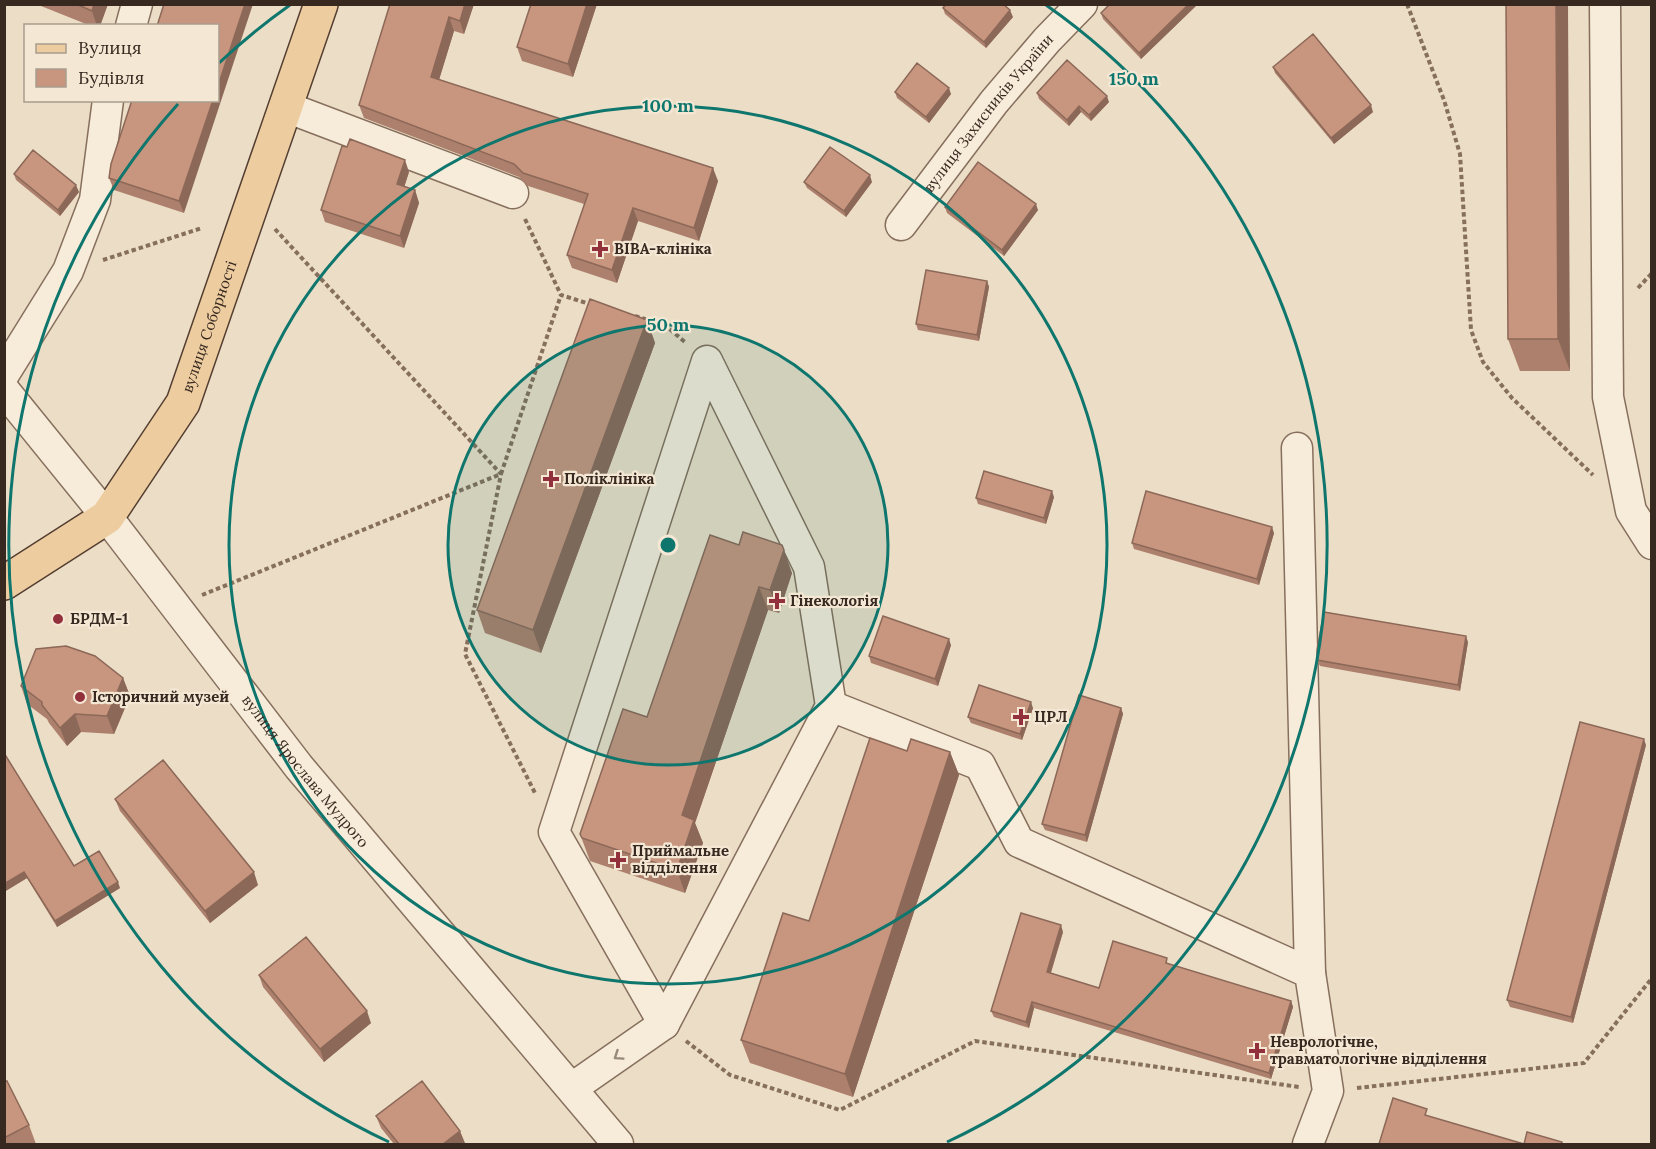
<svg xmlns="http://www.w3.org/2000/svg" width="1656" height="1149" font-family="Lora,serif">
	<style>
		.lines { fill: none; stroke-linecap: round; stroke-linejoin: round }
		.minor-casing { stroke: #866f5d; stroke-width: 33 }
		.major-casing { stroke: #543e31; stroke-width: 36 }
		.path { stroke: #866f5d; stroke-width: 4; stroke-dasharray: 4.5 3; stroke-linecap: butt }
		.minor { stroke: #f7ebd9; stroke-width: 30 }
		.major { stroke: #edcda0; stroke-width: 33 }
		.wall { fill: #ac806c }
		.shaded-wall { fill: #8c6858 }
		.building { fill: #c8957e; stroke: #8c6858; stroke-width: 1.5 }
		.oneway { stroke: #978a7c }
		.ring { fill: none; stroke: #0f766e; stroke-width: 3 }
		.poi-dot { fill: #92303b; stroke: #f4e8d5; stroke-width: 2 }
		.labels { text-anchor: middle; stroke-width: 4.5; stroke-linejoin: round; paint-order: stroke }
		.street-label { font-size: 15px; fill: #372920; stroke: #f4e8d5 }
		.poi-label { font-size: 15px; font-weight: bold; fill: #372920; stroke: #f4e8d5; text-anchor: start }
		.centre { fill: #0f766e; stroke: #f4e8d5; stroke-width: 3 }
		.ring-label { font-size: 18px; text-anchor: middle; font-weight: bold; fill: #0f766e; stroke: #f4e8d5; stroke-width: 4.5; stroke-linejoin: round; paint-order: stroke }
	</style>
	<rect width="100%" height="100%" fill="#ecddc6"/>
	<g class="lines">
		<defs>
			<g id="minor">
				<path d="M1605,4L1608,397L1631,511L1652,544"/>
				<path d="M131,26L137,4"/>
				<path d="M286,107L513,193"/>
				<path id="s1" d="M901,225L994,102L1047,40L1082,4"/>
				<path d="M707,361L809,567L831,706L664,1024L554,832Z"/>
				<path d="M4,374L68,271L95,200L108,100"/>
				<path id="s2" d="M4,390L107,517L299,767L618,1144"/>
				<path d="M1297,448L1310,973"/>
				<path d="M831,706L980,765L1019,842L1310,973L1328,1091L1308,1144"/>
				<path d="M572,1088L664,1024"/>
			</g>
			<g id="major">
				<path id="s3" d="M4,583L107,517L183,403L321,4"/>
			</g>
		</defs>
		<use href="#minor" class="minor-casing"/>
		<use href="#major" class="major-casing"/>
		<path class="path" d="M1407,4L1444,100L1460,154L1471,330L1483,362L1512,398L1593,475
			M525,219L561,295L593,305
			M275,229L501,474L465,654L535,793
			M103,260L202,228
			M1638,288L1652,273
			M635,316L665,325L686,343
			M202,595L501,474L561,295
			M686,1041L730,1075L840,1110L975,1041L1299,1087
			M1357,1088L1584,1063L1652,978"/>
		<use href="#minor" class="minor"/>
		<use href="#major" class="major"/>
	</g>
	<path class="wall" d="M36,4H108L100,26H91Z
		M164,4L184,213L114,190L109,178Z
		M390,4H474L464,34L454,31L439,79L718,181L699,241L638,221L617,283L572,268L567,255L584,204L528,186L519,177L364,118L359,105Z
		M531,4H597L573,77L522,61L517,47Z
		M1110,4H1198L1141,59L1103,19L1101,13Z
		M1506,4L1570,371H1520L1508,339Z
		M943,8L1013,17L986,48L945,14Z
		M1273,67L1373,112L1334,144L1275,73Z
		M895,92L951,94L929,123L897,98Z
		M1037,93L1109,102L1091,121L1081,112L1069,126L1039,99Z
		M409,172L404,187L415,190L419,203L404,248L325,222L321,210Z
		M14,174L79,192L60,216L16,180Z
		M804,182H872L846,217L807,188Z
		M945,207L1038,210L1004,256L947,213Z
		M987,281L989,287L979,341L918,330L916,324Z
		M647,320L655,343L541,653L485,633L477,610Z
		M1054,497L1046,524L978,504L976,498Z
		M1274,533L1259,585L1134,549L1132,543Z
		M739,545L792,573L779,613L768,610L695,823L703,843L685,893L590,861L580,834L647,717Z
		M1468,642L1460,691L1320,666L1317,660Z
		M951,645L938,686L871,663L869,656Z
		M123,678L130,696L114,734L81,732L67,746L49,723L47,719L27,704L21,686Z
		M1033,708L1022,740L971,723L968,717Z
		M1121,708L1123,714L1087,842L1045,830L1042,824Z
		M1646,745L1573,1023L1510,1007L1507,1000Z
		M907,751L950,752L959,775L853,1097L750,1063L741,1040Z
		M4,753L74,866L120,888L57,927L27,878L4,892Z
		M115,799L258,885L210,923L120,811Z
		M1063,932L1051,973L1099,988L1170,964L1291,1001L1293,1007L1271,1079L1034,1008L1029,1028L994,1017L991,1011Z
		M259,975L371,1023L324,1062L263,987Z
		M4,1082L29,1125L36,1144H4Z
		M376,1116L465,1143L463,1144H394L381,1128Z"/>
	<path class="shaded-wall" d="M94,4H108L100,26H97L92,11Z
		M245,4H253L184,213L179,201L213,100H218V86Z
		M465,4H474L464,34L460,21Z
		M587,4H597L573,77L568,64Z
		M1189,4H1198L1141,59L1139,53Z
		M1556,4H1568L1570,371L1558,339Z
		M1010,10L1013,17L986,48L984,42Z
		M449,17L454,31L436,90L431,77Z
		M949,88L951,94L929,123L926,117Z
		M1107,96L1109,102L1091,121L1089,115Z
		M1371,105L1373,112L1334,144L1331,138Z
		M1079,106L1081,112L1069,126L1067,120Z
		M405,160L409,172L401,197L397,184Z
		M713,168L718,181L699,241L694,228Z
		M870,175L872,182L846,217L844,211Z
		M76,185L79,192L60,216L58,210Z
		M415,190L419,203L404,248L400,236Z
		M1036,204L1038,210L1004,256L1002,250Z
		M633,208L638,221L617,283L612,270Z
		M987,281L989,287L979,341L977,335Z
		M647,320L655,343L541,653L533,630Z
		M1052,491L1054,497L1046,524L1044,518Z
		M1272,527L1274,533L1259,585L1257,579Z
		M784,550L792,573L779,613L770,590Z
		M759,587L768,610L695,823L703,843L685,893L677,870L682,815Z
		M1466,636L1468,642L1460,691L1458,685Z
		M949,639L951,645L938,686L935,679Z
		M123,678L130,696L114,734L107,716Z
		M1031,702L1033,708L1022,740L1020,734Z
		M1121,708L1123,714L1087,842L1085,835Z
		M75,714L81,732L67,746L60,728Z
		M1644,739L1646,745L1573,1023L1571,1017Z
		M950,752L959,775L853,1097L845,1074Z
		M24,872L27,878L4,892V884Z
		M254,872L258,885L210,923L205,911Z
		M118,882L120,888L57,927L55,921Z
		M1061,925L1063,932L1049,978L1047,972Z
		M1291,1001L1293,1007L1271,1079L1269,1073Z
		M1032,1002L1034,1008L1029,1028L1026,1022Z
		M367,1011L371,1023L324,1062L320,1049Z
		M460,1131L465,1143L463,1144H443Z"/>
	<path class="building" d="M76,4H94L92,11Z
		M164,4H245L218,86V26H157Z
		M390,4H465L460,21L449,17L431,77L713,168L694,228L633,208L612,270L567,255L588,194L523,173L514,164L359,105Z
		M531,4H587L568,64L517,47Z
		M946,4H1003L1010,10L984,42L943,8Z
		M1110,4H1189L1139,53L1101,13Z
		M1506,4H1556L1558,339H1508Z
		M1313,34L1371,105L1331,138L1273,67Z
		M1067,60L1107,96L1089,115L1079,106L1067,120L1037,93Z
		M917,63L949,88L926,117L895,92Z
		M132,100H213L179,201L109,178L111,164Z
		M350,139L405,160L397,184L415,190L400,236L321,210L342,146L347,147Z
		M830,147L870,175L844,211L804,182Z
		M33,150L76,185L58,210L14,174Z
		M978,162L1036,204L1002,250L945,207Z
		M926,270L987,281L977,335L916,324Z
		M590,299L647,320L533,630L477,610Z
		M984,471L1052,491L1044,518L976,498Z
		M1146,491L1272,527L1257,579L1132,543Z
		M743,532L782,545L784,550L770,590L759,587L682,815L694,820L677,870L582,838L580,834L623,709L647,717L710,535L739,545Z
		M1324,612L1466,636L1458,685L1317,660V650Z
		M883,616L949,639L935,679L869,656Z
		M66,646L95,656L123,678L107,716L75,714L60,728L42,705V702L21,686L36,649Z
		M979,685L1031,702L1020,734L968,717Z
		M1079,695L1121,708L1085,835L1042,824Z
		M1580,722L1644,739L1571,1017L1507,1000Z
		M870,738L907,751L911,739L950,752L845,1074L741,1040L783,913L809,921Z
		M4,753L74,866L99,851L118,882L55,921L24,872L4,884Z
		M163,760L254,872L205,911L115,799Z
		M1021,913L1061,925L1047,972L1099,988L1113,941L1167,958L1166,963L1291,1001L1269,1073L1032,1002L1026,1022L991,1011Z
		M306,937L367,1011L320,1049L259,975Z
		M7,1081L29,1125L4,1138V1082Z
		M422,1081L460,1131L443,1144H399L376,1116Z
		M1393,1098L1427,1109L1425,1115L1524,1144L1527,1132L1562,1142V1144H1379Z"/>
	<defs><path id="oneway-chevron" d="M-2-3.5L2.5 0L-2 3.5" fill="none" stroke-width="1.6" stroke-linecap="round" stroke-linejoin="round" transform="scale(1.5)"/></defs>
	<use class="oneway" href="#oneway-chevron" transform="translate(618 1056) rotate(146)"/>
	<circle cx="668" cy="545" r="220" fill="#0f766e" fill-opacity=".12"/>
	<g class="ring">
		<circle cx="668" cy="545" r="220"/>
		<circle cx="668" cy="545" r="439"/>
		<path d="M389 1142A659 659 0 0 1 178 104M219 63A659 659 0 0 1 290 5M1046 5A659 659 0 0 1 947 1142"/>
	</g>
	<g class="poi-dot">
		<path d="M597 240h6v6h6v6h-6v6h-6v-6h-6v-6h6z"/>
		<path d="M548 470h6v6h6v6h-6v6h-6v-6h-6v-6h6z"/>
		<path d="M774 592h6v6h6v6h-6v6h-6v-6h-6v-6h6z"/>
		<circle cx="58" cy="619" r="6"/>
		<circle cx="80" cy="697" r="6"/>
		<path d="M1018 708h6v6h6v6h-6v6h-6v-6h-6v-6h6z"/>
		<path d="M615 851h6v6h6v6h-6v6h-6v-6h-6v-6h6z"/>
		<path d="M1254 1042h6v6h6v6h-6v6h-6v-6h-6v-6h6z"/>
	</g>
	<g class="labels">
		<g class="street-label">
			<text dy="5" stroke="none"><textPath href="#s1" startOffset="142">вулиця Захисників України</textPath></text>
			<text dy="5" stroke="none"><textPath href="#s3" startOffset="340">вулиця Соборності</textPath></text>
			<text dy="5" stroke="none"><textPath href="#s2" startOffset="486">вулиця Ярослава Мудрого</textPath></text>
		</g>
		<g class="poi-label">
			<text x="614" y="254">ВІВА-клініка</text>
			<text x="564" y="484">Поліклініка</text>
			<text x="790" y="606">Гінекологія</text>
			<text x="70" y="624">БРДМ-1</text>
			<text x="92" y="702">Історичний музей</text>
			<text x="1034" y="722">ЦРЛ</text>
			<text x="632" y="856">Приймальне<tspan x="632" dy="17">відділення</tspan></text>
			<text x="1270" y="1047">Неврологічне,<tspan x="1270" dy="17">травматологічне відділення</tspan></text>
		</g>
	</g>
	<circle cx="668" cy="545" r="9" class="centre"/>
	<g class="ring-label">
		<text x="1134" y="85">150 m</text>
		<text x="668" y="112">100 m</text>
		<text x="668" y="331">50 m</text>
	</g>
	<rect width="1656" height="1149" fill="none" stroke="#372920" stroke-width="12"/>
	<rect x="24" y="24" width="195" height="78" fill="#f4e8d5" stroke="#a89c8d" stroke-width="1.5"/>
	<rect x="36" y="44" width="30" height="9" fill="#edcda0" stroke="#a89c8d" stroke-width="1.5"/>
	<text x="78" y="54" font-size="18" fill="#372920">Вулиця</text>
	<rect x="36" y="69" width="30" height="18" fill="#c8957e" stroke="#a89c8d" stroke-width="1.5"/>
	<text x="78" y="84" font-size="18" fill="#372920">Будівля</text>
</svg>
